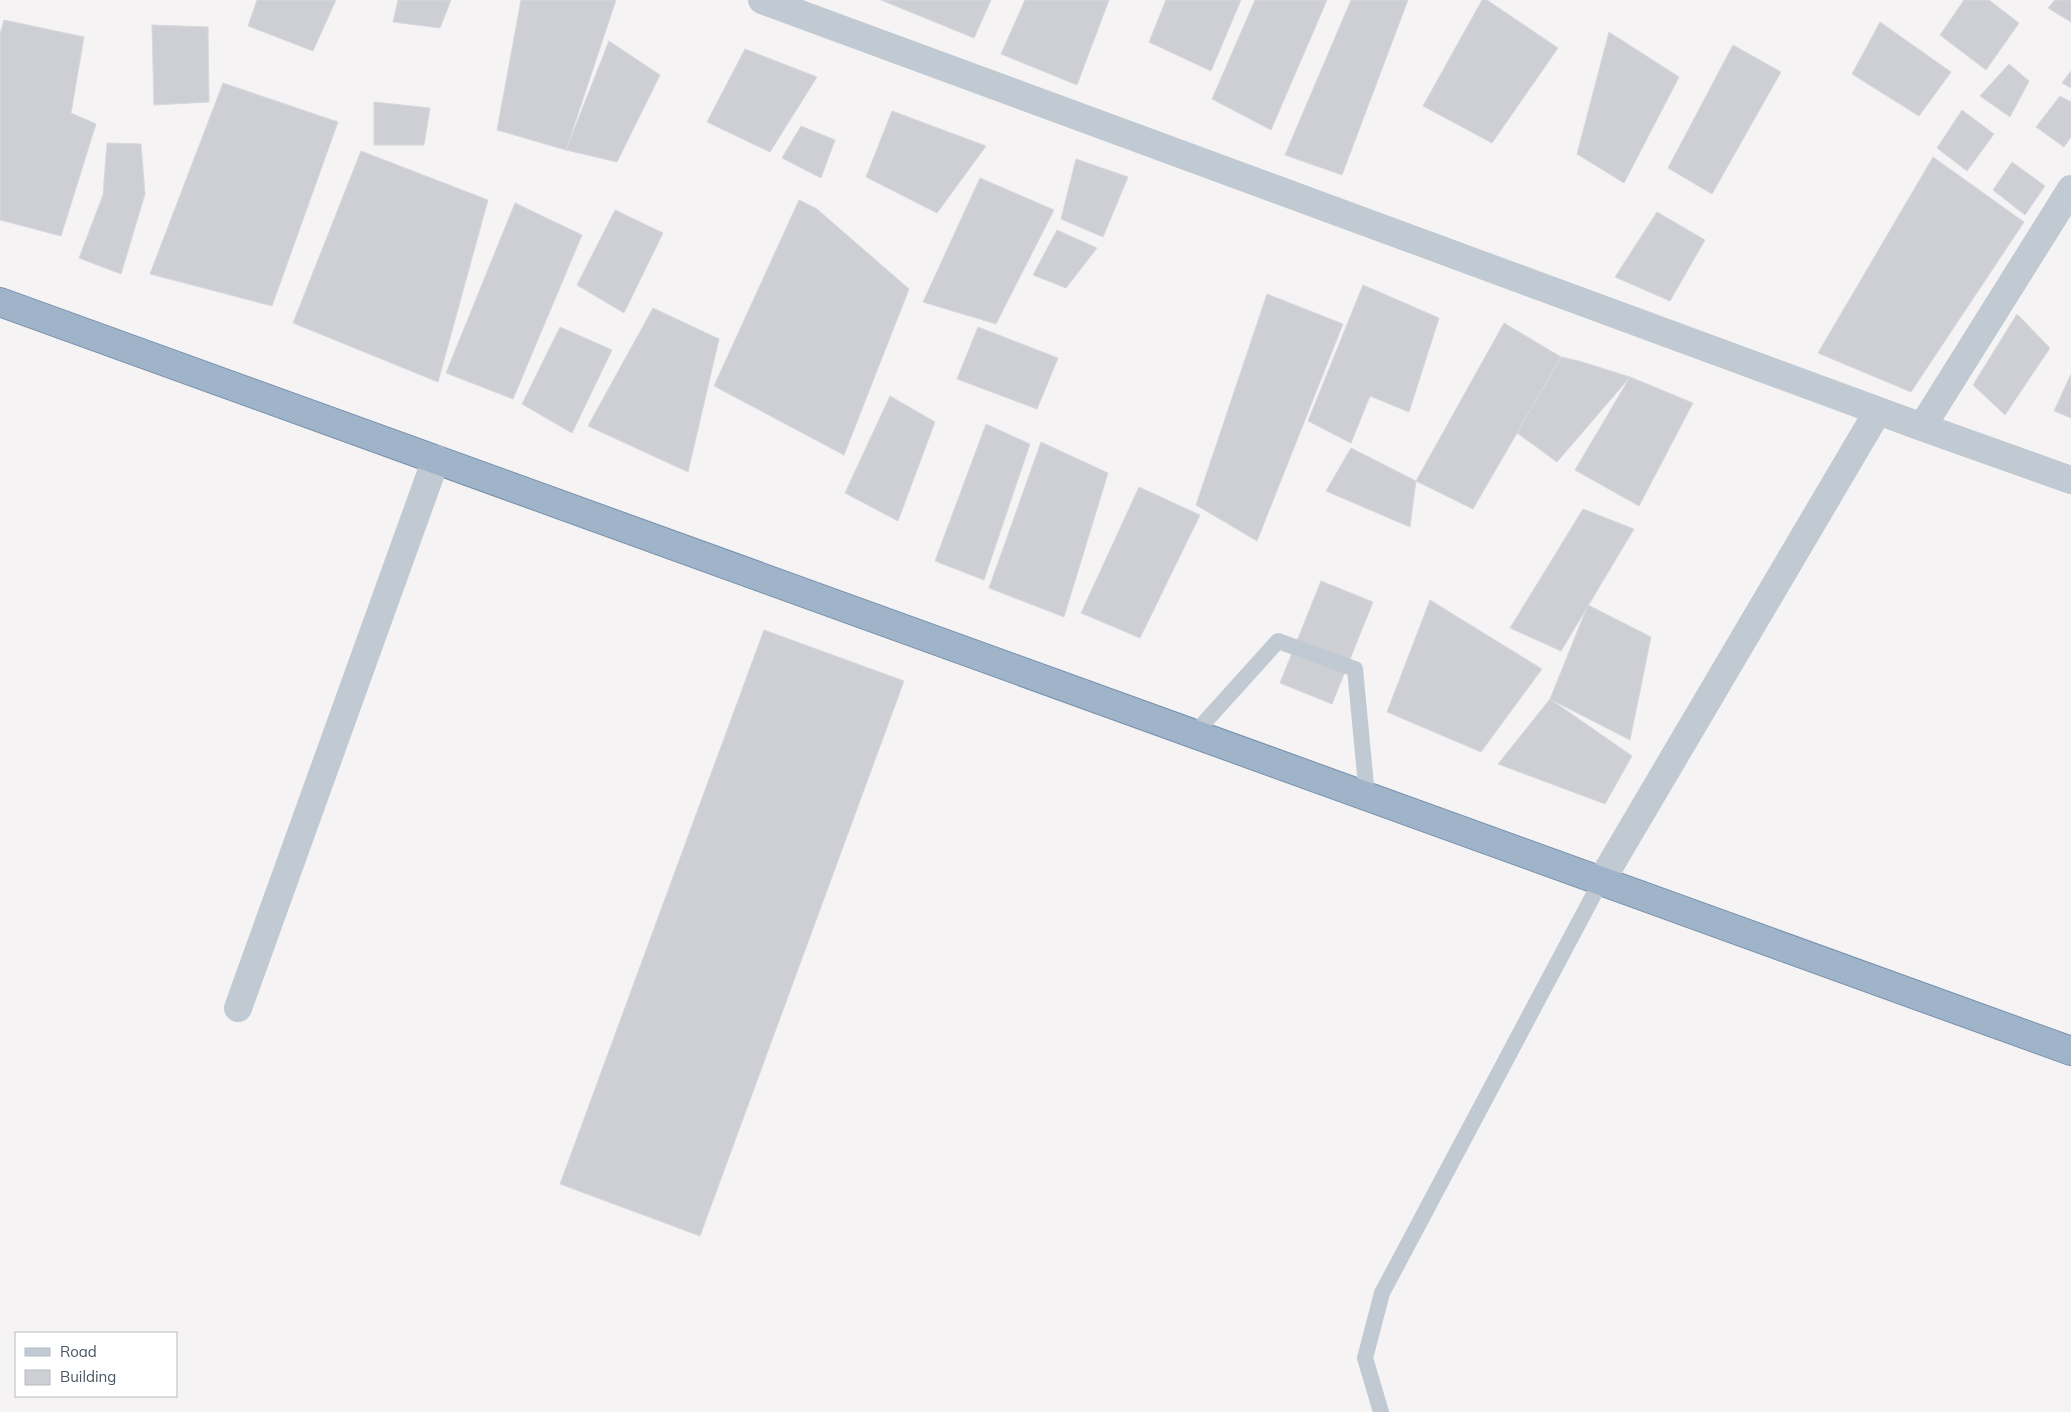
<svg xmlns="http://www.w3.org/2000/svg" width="2071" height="1412" font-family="Mulish,sans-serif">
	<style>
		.building { fill: #cdcfd5; stroke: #d7d9de }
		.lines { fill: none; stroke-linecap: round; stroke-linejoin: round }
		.trunk-casing { stroke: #7690ad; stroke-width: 30 }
		.service { stroke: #c1cad2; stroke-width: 16 }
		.minor { stroke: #c1cad2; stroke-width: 28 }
		.trunk { stroke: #9fb4c9; stroke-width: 28 }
	</style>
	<rect width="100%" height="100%" fill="#f5f3f3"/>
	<path class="building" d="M257,0H336L313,51L248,26Z
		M398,0H451L440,28L393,22Z
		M521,0H616L566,150L497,130Z
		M881,0H991L974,38Z
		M1025,0H1109L1077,85L1001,54Z
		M1166,0H1241L1211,71L1149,42Z
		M1255,0H1327L1271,130L1212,99Z
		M1351,0H1408L1342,175L1285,155Z
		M1482,0H1487L1558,48L1492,143L1423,106Z
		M1964,0H1989L2019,23L1986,70L1940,35Z
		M2055,0H2071V22L2048,8Z
		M4,20L84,37L71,113L96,124L61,236L0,220V34Z
		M1880,22L1951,72L1919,116L1852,74Z
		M152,25L208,27L209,102L154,105Z
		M1609,32L1679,77L1624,183L1577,154Z
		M609,41L660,75L617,162L566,150Z
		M1733,45L1781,72L1712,194L1668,168Z
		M745,49L817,77L770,152L707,122Z
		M2009,64L2029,81L2010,117L1980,96Z
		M2071,71V88L2062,83Z
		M223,83L338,122L272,306L150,274Z
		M2060,96L2071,102V137L2064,147L2036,127Z
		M374,102L430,108L424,145H374Z
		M1962,110L1994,134L1967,171L1937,148Z
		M892,111L986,146L937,213L866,177Z
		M801,126L835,140L821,178L782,158Z
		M107,143L141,144L145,194L121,274L79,258L103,195Z
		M361,151L488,200L438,382L293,323Z
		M1933,157L2024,222L1911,392L1818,353Z
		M1076,159L1128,177L1103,237L1061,219Z
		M2012,162L2045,186L2025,215L1993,190Z
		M980,178L1054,210L996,324L923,302Z
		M799,200L817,209L909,289L844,455L714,386Z
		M515,203L582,235L513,399L446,373Z
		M615,210L663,233L624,313L577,285Z
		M1657,212L1705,240L1670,301L1615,277Z
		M1057,230L1097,248L1066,288L1033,275Z
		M1363,285L1439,318L1409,412L1370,396L1351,443L1308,421Z
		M1267,294L1343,324L1257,541L1196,505Z
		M653,308L719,339L688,472L588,426Z
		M2017,314L2050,348L2005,415L1973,385Z
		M1504,323L1561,357L1473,509L1416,481Z
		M560,327L612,350L572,433L522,404Z
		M978,327L1058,358L1037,409L957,379Z
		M1561,357L1579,361L1630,377L1557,462L1517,433Z
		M2071,374V418L2054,411Z
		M1630,377L1693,403L1639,506L1575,470Z
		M890,396L935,422L898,521L845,493Z
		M986,424L1030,444L984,580L935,561Z
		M1041,442L1108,473L1064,617L989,588Z
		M1351,448L1416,481L1410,527L1326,491Z
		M1139,487L1200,515L1140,638L1081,613Z
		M1583,509L1634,529L1561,651L1510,628Z
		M1321,581L1373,602L1332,704L1280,683Z
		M1430,600L1542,669L1481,752L1387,712Z
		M1588,605L1651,637L1630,740L1550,699Z
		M764,630L904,681L700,1236L560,1184Z
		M1550,699L1632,756L1605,804L1498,764Z"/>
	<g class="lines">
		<defs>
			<path id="trunk" d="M0,302L2071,1051"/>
		</defs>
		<use href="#trunk" class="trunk-casing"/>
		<path class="service" d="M1194,734L1278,641L1355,669L1367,796
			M1381,1412L1365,1358L1382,1293L1601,881"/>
		<path class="minor" d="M762,0L1922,427L2071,480
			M1922,427L2071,189
			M1601,881L1878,411
			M238,1008L436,459"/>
		<use href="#trunk" class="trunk"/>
	</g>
	<rect x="15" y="1332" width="162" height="65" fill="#ffffff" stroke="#b7bbc0"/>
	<rect x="25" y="1348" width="25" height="8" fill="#c1cad2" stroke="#b7bbc0"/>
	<text x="60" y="1357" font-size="15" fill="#4a5661">Road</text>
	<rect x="25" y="1370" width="25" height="15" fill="#cdcfd5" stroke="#b7bbc0"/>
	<text x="60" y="1382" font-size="15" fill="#4a5661">Building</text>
</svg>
